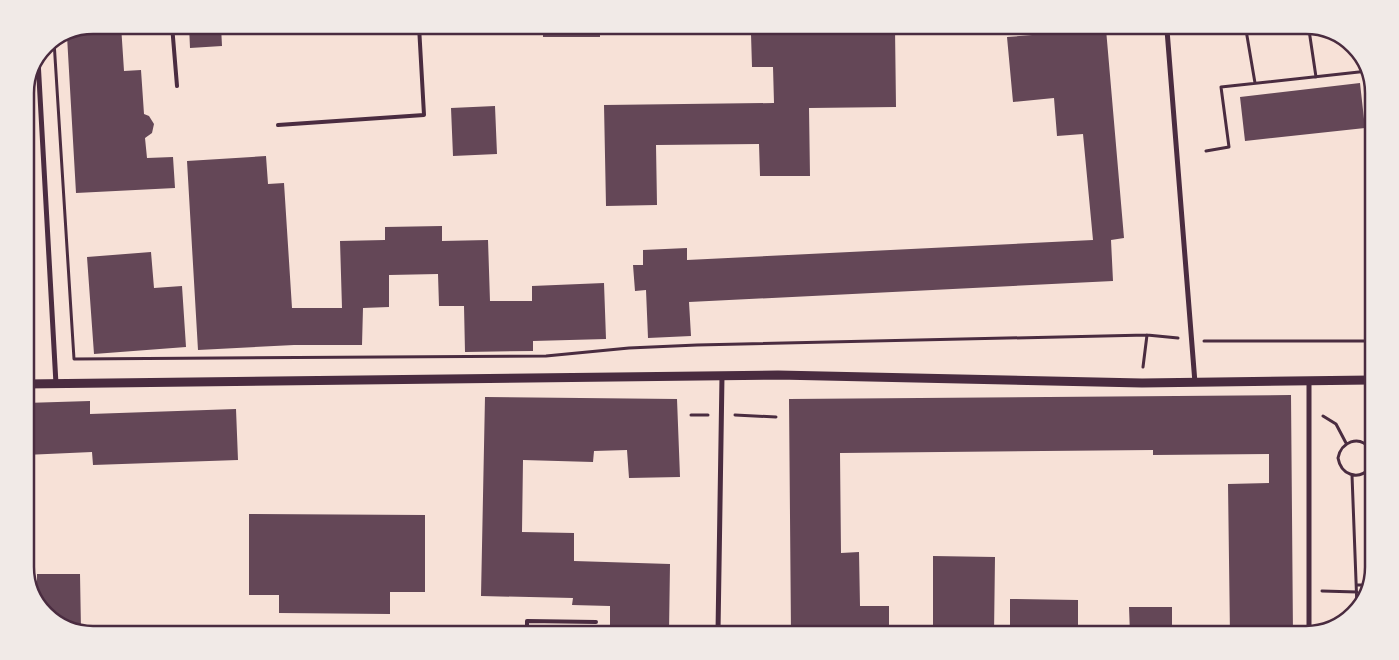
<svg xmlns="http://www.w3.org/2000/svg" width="1399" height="660" font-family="'Work Sans',sans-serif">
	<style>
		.building { fill: #644757 }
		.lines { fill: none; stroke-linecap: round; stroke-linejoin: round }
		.path { stroke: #4a2c40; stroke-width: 3 }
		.service { stroke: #4a2c40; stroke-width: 4 }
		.minor { stroke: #4a2c40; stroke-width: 5 }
		.tertiary { stroke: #4a2c40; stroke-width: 9 }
		.rim { fill: none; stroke: #4a2c40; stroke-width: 2.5 }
	</style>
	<rect width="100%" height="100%" fill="#f7e1d7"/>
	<path class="building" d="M93,25H121L124,71L141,70L144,114L149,116L154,124L152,133L145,138L147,158L173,157L175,188L76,193L67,36Z
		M189,25L221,26L222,46L190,48Z
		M543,27H600V37H543Z
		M772,28H895L896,107L809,108L810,176H760L759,144L656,145L657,205L606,206L604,105L774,103L773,67H752L751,34H772Z
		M1045,29H1106L1124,238L1111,240L1113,281L689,302L691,336L648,338L646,290L635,291L633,265H643V250L687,248V260L1093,240L1083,134L1057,136L1054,98L1013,102L1007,37L1045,34Z
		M1360,83L1365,128L1245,141L1240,97Z
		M495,106L497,154L453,156L451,108Z
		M266,156L268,184L284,183L292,308H342L340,241L385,240V227L442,226V241L488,240L490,301H532V286L604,283L606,339L533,341V351L465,352L464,306H439L438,274L389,275V307L363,308L362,345H294L198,350L187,161Z
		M151,252L154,288L182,286L186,347L94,354L87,257Z
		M1291,395L1293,635H1230L1228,484L1269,483V454L1153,455V450L840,453L841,553L859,552L860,606H889V633H791L789,399Z
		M485,397L677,399L680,477L629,478L627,450L594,451L593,462L523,460L522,532L574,533V561L670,564L669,632H610V606L572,605L573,598L481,596Z
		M90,401V414L236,409L238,460L93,465L92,452L25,455V403Z
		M249,514L425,515V592H390V614L279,613V595H249Z
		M933,556L995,557L994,634L933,633Z
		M37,574H80L81,630H67L37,605Z
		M1010,599L1078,600V634H1010Z
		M1129,607H1172V634H1130Z"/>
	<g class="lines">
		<path class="path" d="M1246,30L1255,83
			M1309,30L1316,77
			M54,41L74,359L546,356L629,348L697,345L1147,335L1178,338
			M1206,151L1229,147L1221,87L1368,71
			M25,298L27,359
			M1204,341H1371
			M1143,367L1147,335
			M691,415H708
			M735,415L776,417
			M1323,416L1336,424L1346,443
			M1370,468C1358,481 1341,475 1338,458C1341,442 1359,434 1370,449
			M1352,475L1357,607
			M1357,585H1369
			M1322,591L1357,592"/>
		<path class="service" d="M172,25L177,86
			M278,125L424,115L419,26
			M527,632V621L596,622"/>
		<path class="minor" d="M1167,30L1195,383
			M38,60L56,384
			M1309,381V634
			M718,632L722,376"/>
		<path class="tertiary" d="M25,384L778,375L1142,383L1371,380"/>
	</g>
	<path d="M0 0H1399V660H0ZM93 34H1306A59 59 0 0 1 1365 93V567A59 59 0 0 1 1306 626H93A59 59 0 0 1 34 567V93A59 59 0 0 1 93 34Z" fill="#f1eae7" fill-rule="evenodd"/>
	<path class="rim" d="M93 34H1306A59 59 0 0 1 1365 93V567A59 59 0 0 1 1306 626H93A59 59 0 0 1 34 567V93A59 59 0 0 1 93 34Z"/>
</svg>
